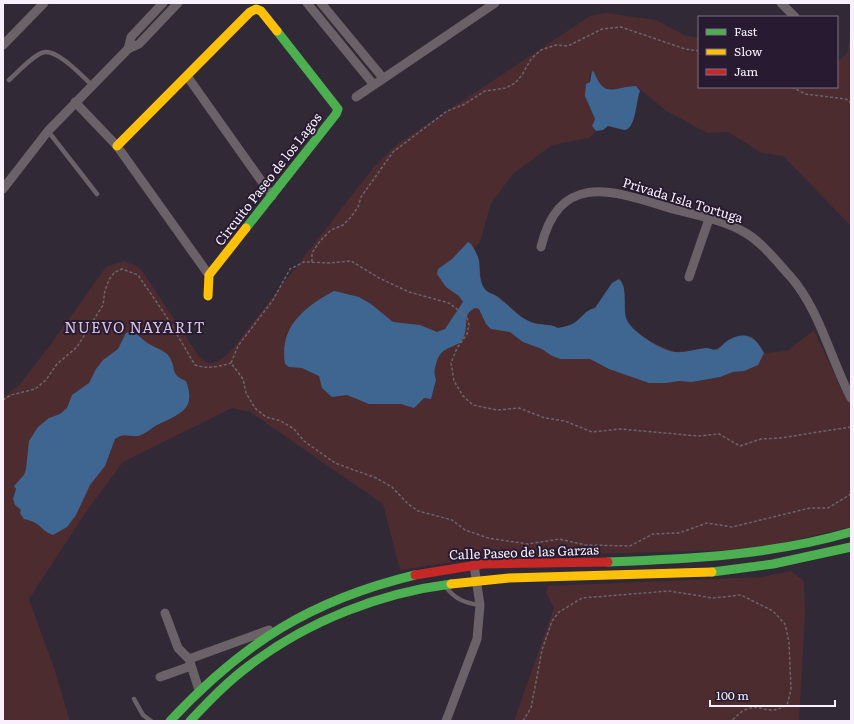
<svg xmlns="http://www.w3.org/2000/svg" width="854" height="724" font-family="Literata,serif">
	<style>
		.green { fill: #4d2c30 }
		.water { fill: #3f6690 }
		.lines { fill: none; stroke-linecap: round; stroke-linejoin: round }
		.path { stroke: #6c646c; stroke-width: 1.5; stroke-dasharray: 3 2; stroke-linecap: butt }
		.lane { stroke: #6b6168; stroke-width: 4.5 }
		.street { stroke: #6b6168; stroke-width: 9 }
		.fast { stroke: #4caf50; stroke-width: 9 }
		.slow { stroke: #ffc107; stroke-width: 9 }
		.jam { stroke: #c62828; stroke-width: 9 }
		.labels { text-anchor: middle; stroke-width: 4; stroke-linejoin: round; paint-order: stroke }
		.street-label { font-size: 13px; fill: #f8f1fd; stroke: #281b31 }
		.quarter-label { font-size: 15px; letter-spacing: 1px; fill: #d7c5e2; stroke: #281b31 }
	</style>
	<rect width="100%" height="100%" fill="#312936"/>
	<path class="green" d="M605,13L656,20L686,36L699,38V87H837V62L847,54L851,31V226L783,156L762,153L728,132L707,133L665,110L636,86C613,87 605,99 594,72L590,73L587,101L595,119L592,126L596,131L589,138L552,145L514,173L491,203L480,242L474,248C475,252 478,256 479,259C481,268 479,277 483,286C487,293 492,293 498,296C509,303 516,315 529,321C538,325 549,323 558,328C563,327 569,326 574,323C582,318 585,310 595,308L612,283L619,279L624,287L626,319L632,328L652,342L675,352L707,348L713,350L737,337L744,335L753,337L764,353L787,351L814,330L842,391L851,405V527L778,544L726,550L528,556L472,559L400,570L383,504L250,412L232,408L123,462L88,509L29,599L55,671L70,721H3V397L19,385L51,344L106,267L124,261L140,268L201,359L210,364L219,361L230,352L374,167L396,145L590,16Z
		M791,571L804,581L805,615L799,721H514L554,608L546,593L548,586L762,577Z"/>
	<path class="water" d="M592,71L594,72C605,99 613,87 636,86L640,91C636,100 636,130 624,130C619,129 613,127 608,126L603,130L596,131L592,126L595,119L585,96L586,84L590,82Z
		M468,242L471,244C474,249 478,255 479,261C480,270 479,280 484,288C488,294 494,293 499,298C510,306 518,317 531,322C540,326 550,323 558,328C563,327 569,326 574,323C582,318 585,310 595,308L612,283L619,279C628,287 623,307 626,318C630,331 662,351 675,352C685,353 696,349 706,348C710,348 713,351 718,349C721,347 724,343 727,341C745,330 755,336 764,353L758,365L744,371L733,372L720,377L692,382L679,381L666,383H649L609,369L590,359H561L552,356L542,349L523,342L510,332L491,329L486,324L479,309L475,308C460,315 471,328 461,342C448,350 441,347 436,364C434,370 434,375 436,380L431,399L424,398L414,408L401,404H369L347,395L332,397L322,388L319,376L302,368L289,367L285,364C279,327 304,307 334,291L359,297L371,304L393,322L420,325L437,332L445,329L463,302L459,296L446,287L437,274L438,269L452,259Z
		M132,331C138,334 141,338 146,342C153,347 162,349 168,355C177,366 169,375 186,381C197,410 179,414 157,425C152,428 144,435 138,436C128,437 124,432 115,439L105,466L90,485L76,515L67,527L53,535C39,530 43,523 24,519L20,513L21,510L15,505L13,499L16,489L14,486L24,475L26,469L29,441L38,427L49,418L60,414L67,408L72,395L89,383L96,369L103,360L118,349L126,333Z"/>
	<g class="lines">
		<path class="path" d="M792,87L805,94L846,99L851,103
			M312,262V253L320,241L331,230L343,225L351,217L358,207L361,197L393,152L447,111L463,105L485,91L506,88L515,83L522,75L531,59L541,50L556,45L568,46L602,29L621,27L685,49L699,51
			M3,400L11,395L35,389L46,380L57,364L77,347L103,305L105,290L110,278L115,272L122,269L138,275L166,316L195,365C208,369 217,367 231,363
			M851,427L780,438L761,439L740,446L719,434L698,436L620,429L592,432L565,421L545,418L519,408L497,410L473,405L463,396L454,381L451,363L457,348L467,334L469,325L467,317L449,303L409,292L379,278L351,261L330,263L304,262L290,269L273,300L238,346L231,363L243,379L246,393L255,408L266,417L281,421L294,429L304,441L335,463L376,478L392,487L408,504L418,511L452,520L465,530L488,538L528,544L559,539L586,545L630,546L653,534L679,533L707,523L732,527L810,508H828L851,494
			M523,721L531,708L542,650L552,621L559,612L582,598L669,591L713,598L741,595L773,611L785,624L789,642L791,690L787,705C767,717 763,703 747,709C741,711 735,718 731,721"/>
		<path class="lane" d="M9,80C17,73 35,53 45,52C59,51 81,75 92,85
			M48,131L97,194
			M445,586C455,599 464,603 480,605
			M134,699L143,715L151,721"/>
		<path class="street" d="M307,3L374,85
			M321,3L383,78
			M781,3L795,17
			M3,45L44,3
			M128,49L131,37L163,3
			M187,76L272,196
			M356,97L495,3
			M75,102L117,146L209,275
			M3,189L48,131L128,49L139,44L178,3
			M541,247C560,168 616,192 673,209C696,215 723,220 744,232C762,242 777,262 790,276C820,310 830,358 851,398
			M689,277L709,219
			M165,613L178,648L189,659L199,690
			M189,659L269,630
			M160,677L191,666
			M446,721L477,639L480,605L474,565"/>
		<path class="fast" d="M246,228L336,114L338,109L277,31
			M608,562C690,559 772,555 851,532
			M712,572L773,564L851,547
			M170,721C243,643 311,600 415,575
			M190,721C209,701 228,681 250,665C308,621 380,593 451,584"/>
		<path class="slow" d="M117,146L250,12L256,9L261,11L277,31
			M208,296L209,275L246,228
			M451,584L509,578L712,572"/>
		<path class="jam" d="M415,575L483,564L608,562"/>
	</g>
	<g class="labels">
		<g class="street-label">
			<text transform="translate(268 179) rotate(-52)" y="5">Circuito Paseo de los Lagos</text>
			<text transform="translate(683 200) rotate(17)" y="5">Privada Isla Tortuga</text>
			<text transform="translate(524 552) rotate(-2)" y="5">Calle Paseo de las Garzas</text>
		</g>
		<g class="quarter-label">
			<text x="135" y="333">NUEVO NAYARIT</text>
		</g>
	</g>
	<rect width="854" height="724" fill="none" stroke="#f8f1fd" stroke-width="8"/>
	<rect x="698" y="16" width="140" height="72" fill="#281b31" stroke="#7b7183"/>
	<rect x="706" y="29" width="20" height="6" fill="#4caf50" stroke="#7b7183"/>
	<text x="734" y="36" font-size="12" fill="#f8f1fd">Fast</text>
	<rect x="706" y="49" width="20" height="6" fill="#ffc107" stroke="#7b7183"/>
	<text x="734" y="56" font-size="12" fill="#f8f1fd">Slow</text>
	<rect x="706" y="69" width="20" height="6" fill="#c62828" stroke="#7b7183"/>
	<text x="734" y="76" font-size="12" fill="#f8f1fd">Jam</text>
	<path d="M710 700v6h125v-6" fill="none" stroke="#f8f1fd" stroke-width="2"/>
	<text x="716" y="700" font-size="12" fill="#f8f1fd" stroke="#281b31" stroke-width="3" paint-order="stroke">100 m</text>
</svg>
